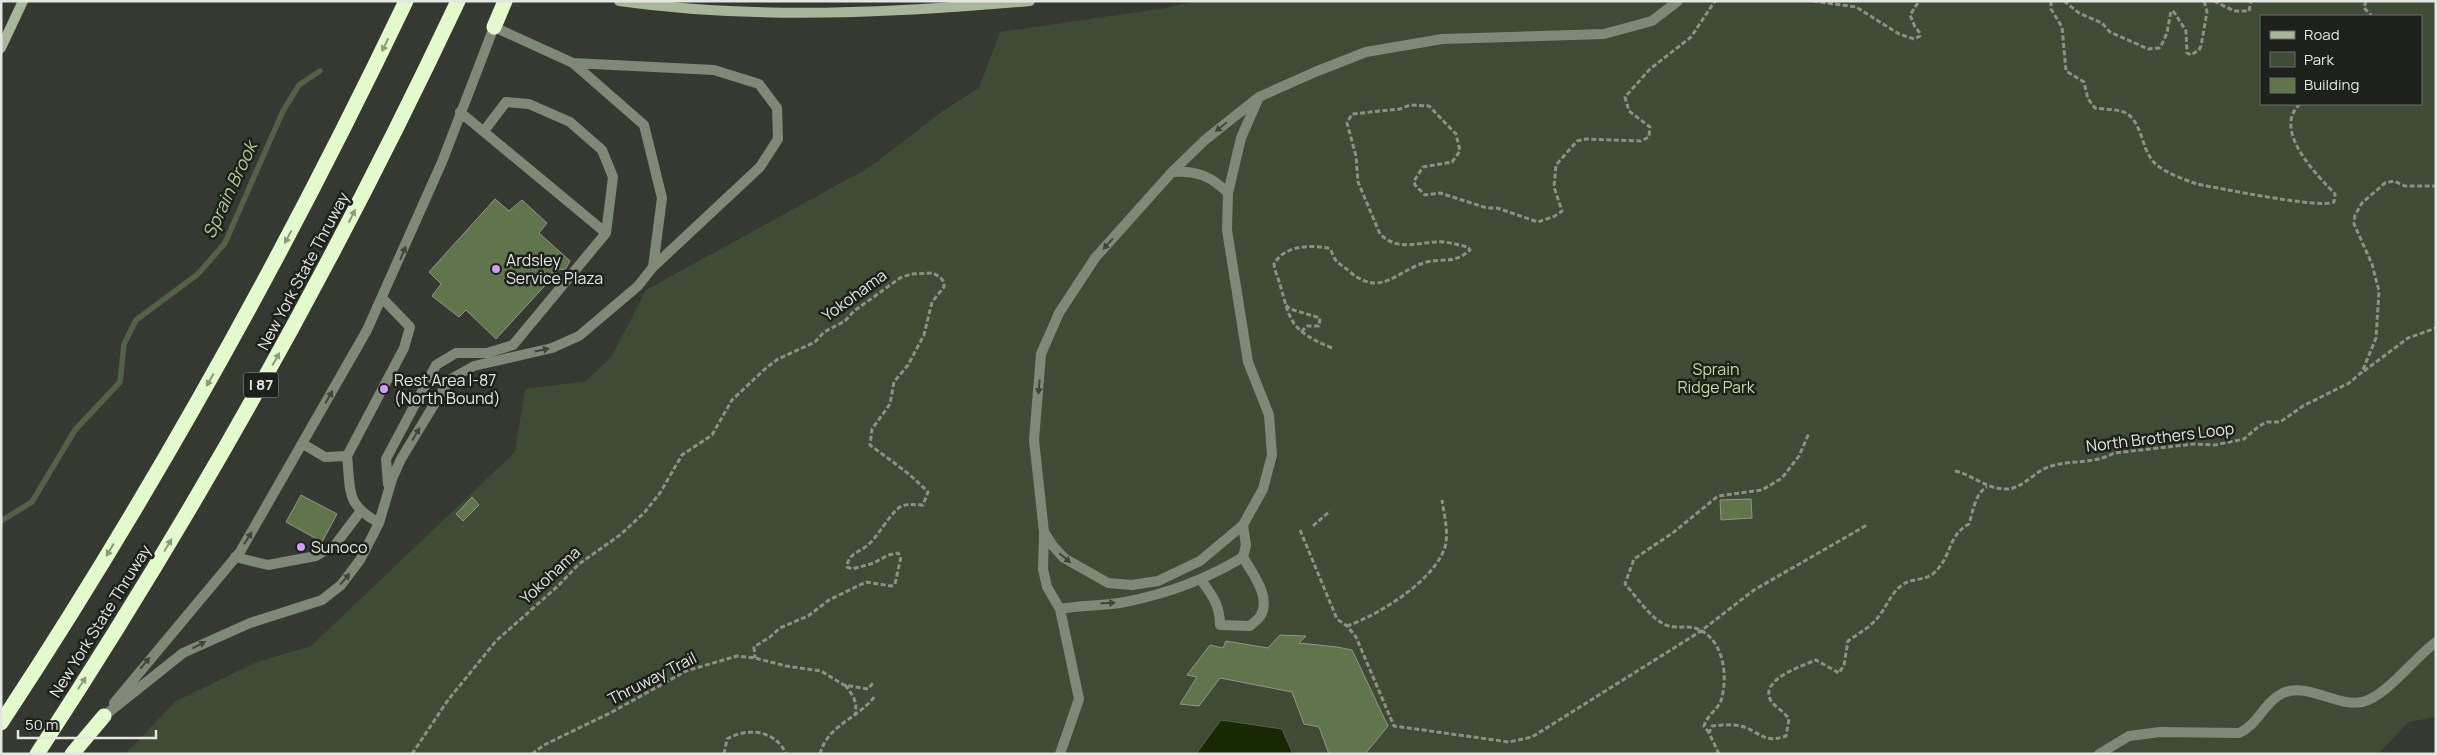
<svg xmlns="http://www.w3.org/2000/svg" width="2437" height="755" font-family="Manrope,sans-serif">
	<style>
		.green { fill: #3f4b34; fill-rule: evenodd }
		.water { fill: #182803; stroke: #556146 }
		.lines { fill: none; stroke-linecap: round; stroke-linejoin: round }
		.stream { stroke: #556146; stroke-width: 5.5 }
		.building { fill: #61754d; stroke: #91968c }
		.path { stroke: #8d9089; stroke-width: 3; stroke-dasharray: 5 2.5; stroke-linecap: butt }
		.lane { stroke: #808977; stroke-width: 10 }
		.street { stroke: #808977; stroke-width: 10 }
		.secondary { stroke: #a8b79a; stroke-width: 10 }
		.highway { stroke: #e3facd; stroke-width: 15 }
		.oneway { fill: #8a987d }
		.oneway2 { fill: #40453c }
		.poi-dot { fill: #d39cfc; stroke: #1e201c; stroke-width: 2 }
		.labels { text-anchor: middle; stroke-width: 5; stroke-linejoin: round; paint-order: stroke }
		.shield { fill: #1e201c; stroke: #a9aba6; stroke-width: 1 }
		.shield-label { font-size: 15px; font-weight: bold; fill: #e4e6e1 }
		.poi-label { font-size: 16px; fill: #e4e6e1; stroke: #1e201c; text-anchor: start }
		.street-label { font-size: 16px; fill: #e4e6e1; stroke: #1e201c }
		.park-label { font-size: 16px; fill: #bdde9d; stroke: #1e201c }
		.water-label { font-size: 18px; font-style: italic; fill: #accc8c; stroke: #1e201c }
	</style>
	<rect width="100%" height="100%" fill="#353931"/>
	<path class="green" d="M1196,1H2436V717L2409,722L2378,754H125L176,701L257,662L311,646L515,452L525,389L586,381L612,356L646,290L870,167L944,110L979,88L1000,32L1165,8ZM2261,16H2421V104H2261Z"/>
	<path class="water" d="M1221,720L1282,729L1293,754H1196Z"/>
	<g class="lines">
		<path class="stream" d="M1,521L32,502L75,430L120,382L124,344L136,320L198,274L225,243L283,111L299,85L320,71"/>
	</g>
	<path class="building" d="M495,199L509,211L522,200L547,223L539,233L570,261L565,270L560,269L496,339L466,310L459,317L432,296L441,284L429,272Z
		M301,495L337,514L322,542L286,522Z
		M472,497L479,505L463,521L456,514Z
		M1751,499L1752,518L1721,520L1720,500Z
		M1280,635L1306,636L1299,643L1337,647L1352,650L1388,726L1365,754H1329L1319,727L1304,724L1292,692L1220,678L1199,706L1180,704L1197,677L1187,675L1210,645L1223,648L1226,641L1268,648Z"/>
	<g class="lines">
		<path class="path" d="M1813,1L1856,7L1899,34L1914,39L1920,36V33L1915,27L1910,15L1919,1
			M2051,1V9L2062,27L2066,71L2084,82L2088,99L2095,108C2105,110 2120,108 2129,115C2141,125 2142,145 2150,157C2158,171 2183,179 2197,184C2218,188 2321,209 2334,202L2335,194C2318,176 2271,130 2300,104
			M2064,1L2079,13L2102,23L2110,32L2148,49L2159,48L2162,44L2167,33L2171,11L2174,12L2186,31L2187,53L2191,55L2199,50L2201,46L2207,12L2204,1
			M2214,1L2234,11H2249L2251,1
			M2366,1L2364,8L2372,16
			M1286,305L1290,309L1320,318L1319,326H1307L1301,332
			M1332,348C1281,327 1292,315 1275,270L1274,264C1285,245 1309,245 1328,248L1331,250C1336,265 1339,262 1350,272C1382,298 1395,271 1427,262C1446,258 1454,264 1470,250L1468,247C1458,245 1447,241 1436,242C1416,243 1397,251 1380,234L1358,182L1356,156L1347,123L1352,114L1400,109L1410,105L1429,106L1456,134L1460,151L1452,162L1423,167L1414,181L1415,185L1425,195L1440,193L1487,208H1497L1538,222L1555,216L1562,211L1554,187L1556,165L1577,141L1586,139L1641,141L1649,137L1650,127L1629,111L1625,97L1650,69L1691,37L1715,1
			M2364,371L2408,338L2436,328
			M1955,471C1974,475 1986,490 2008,489C2023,488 2034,472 2048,467C2071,459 2093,465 2114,453L2194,444L2215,445L2244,439L2259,426L2267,422H2280L2303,406L2349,383L2362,372L2376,338L2379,291L2372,264L2354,224L2355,215L2362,203L2385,183L2394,181L2405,186H2436
			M1313,526L1330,511
			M1300,530L1337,619L1347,626L1356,637L1394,726L1509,742L1532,737L1701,631L1754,590L1867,525
			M1347,626C1380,614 1434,581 1445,547C1449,532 1444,515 1442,500
			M845,685C853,695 858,702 855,715
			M1709,733L1704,726C1708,713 1720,709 1722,697C1728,673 1723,637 1695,628C1684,625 1673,630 1662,623C1648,615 1636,596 1625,584L1634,559L1674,532L1718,496L1762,490L1782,478L1799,456L1809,433
			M412,754L448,700L496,641L558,586L579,564L620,535L644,513L660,493L682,455L712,435L732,400L766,368L778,359L815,342L824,332L845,321L854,311L900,278L911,274L933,273L940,277L944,282V287L932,302L924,335L908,365L894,382L890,404L872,429L870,445C890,460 911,474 928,492L923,505C915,505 908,503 900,507C891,513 879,534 870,543C862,552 848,552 847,567L852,569L874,563L888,555L898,553L901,557L895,584L891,586L866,582L829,600L808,616L780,628L770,637L754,647L755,658
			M532,754L544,745L612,712L686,671L737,656L755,658L786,666L821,671L844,685L868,689L873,683
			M724,754L727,739C747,727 776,730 786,754
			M820,754C828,724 858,719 875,696
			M1719,754L1709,733L1712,726C1721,725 1732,724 1741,726C1761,732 1763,744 1786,736L1789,719C1784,711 1774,707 1770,699C1761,679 1802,666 1816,660L1839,673L1844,665L1848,641C1859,633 1871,627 1879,616C1887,606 1891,593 1902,585C1911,578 1925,581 1934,573C1953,555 1947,536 1969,524C1973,512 1975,493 1987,487"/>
		<path class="lane" d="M460,112L606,233L613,177L602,150L570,122L529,104L506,102L484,131
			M303,444L325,457L347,456L404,348L410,327L383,299
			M347,456C351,492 345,504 379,523
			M388,484L386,459L436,365L456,353H487L513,345L606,233
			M235,557L268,565L316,556L335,545L360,512
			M1201,580C1212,595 1220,605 1220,625L1250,626C1253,623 1259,619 1261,615C1271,596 1252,573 1243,557
			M114,703L240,552L367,330L442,162L494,27L573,63L644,125L662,198L653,267
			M104,716L183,653L250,623L322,600L341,585L360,560L379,523L392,479L401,459L449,380L474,366L552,348L579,336L638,286L653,267L760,167L778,139L777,108L759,84L714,70L573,63
			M2099,754L2129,736L2160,732L2239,733C2258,725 2264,702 2283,693C2307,682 2337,707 2362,702C2385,698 2416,656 2436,642"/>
		<path class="street" d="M1259,97L1241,138L1228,193L1227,230L1248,362L1269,415L1272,455L1263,489L1243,525L1200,561L1158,581L1132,585L1108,583L1064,558L1053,546L1044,532L1034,440L1041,354L1059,313L1095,258L1172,172L1205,140L1259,97L1315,72L1366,52L1442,39L1604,34L1652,21L1678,1
			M1172,172C1196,170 1211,176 1228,193
			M1044,534L1043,569L1047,587L1060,609L1079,699L1060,754
			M1060,609C1081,605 1104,606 1125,602C1166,594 1207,579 1243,557L1246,545L1243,525"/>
		<path class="secondary" d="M619,1C755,20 894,13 1030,1
			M1,48L23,1"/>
		<path class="highway" d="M494,27L505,1
			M1,723C153,492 287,250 406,1
			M37,754C195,513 335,262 458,1
			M72,754L104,716"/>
	</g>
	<defs><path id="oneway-solid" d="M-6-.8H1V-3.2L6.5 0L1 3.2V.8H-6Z" transform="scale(1.25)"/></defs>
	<g class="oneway">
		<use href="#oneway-solid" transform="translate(385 45) rotate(116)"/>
		<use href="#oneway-solid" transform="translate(352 216) rotate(-63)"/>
		<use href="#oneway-solid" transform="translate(288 237) rotate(118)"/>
		<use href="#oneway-solid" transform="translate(276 359) rotate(-61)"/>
		<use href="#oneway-solid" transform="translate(210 380) rotate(119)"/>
		<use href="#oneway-solid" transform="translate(168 545) rotate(-59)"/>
		<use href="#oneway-solid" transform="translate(110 550) rotate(121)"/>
		<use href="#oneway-solid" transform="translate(82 683) rotate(-57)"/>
	</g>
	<g class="oneway2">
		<use href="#oneway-solid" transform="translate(1221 127) rotate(141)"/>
		<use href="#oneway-solid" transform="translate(1108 244) rotate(132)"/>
		<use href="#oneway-solid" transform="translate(403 253) rotate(-67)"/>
		<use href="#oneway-solid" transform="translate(542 350) rotate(-11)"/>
		<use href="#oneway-solid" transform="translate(1039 387) rotate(95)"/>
		<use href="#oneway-solid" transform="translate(329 397) rotate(-60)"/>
		<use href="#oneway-solid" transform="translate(416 434) rotate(-59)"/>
		<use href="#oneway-solid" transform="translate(248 538) rotate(-57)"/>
		<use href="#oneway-solid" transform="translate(1065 558) rotate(40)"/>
		<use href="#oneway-solid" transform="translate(345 579) rotate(-49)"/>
		<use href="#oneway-solid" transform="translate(1108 603) rotate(-2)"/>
		<use href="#oneway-solid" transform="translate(199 645) rotate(-27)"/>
		<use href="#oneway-solid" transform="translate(145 663) rotate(-50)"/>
	</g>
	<g class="poi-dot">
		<circle cx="496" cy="269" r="5"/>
		<circle cx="384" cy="389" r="5"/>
		<circle cx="301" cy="547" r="5"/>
	</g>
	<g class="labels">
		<rect class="shield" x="243.5" y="372.5" width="35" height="25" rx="4"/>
		<g class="shield-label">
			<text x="261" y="390">I 87</text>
		</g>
		<g class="poi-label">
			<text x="506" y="266">Ardsley<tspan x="506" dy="18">Service Plaza</tspan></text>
			<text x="394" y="386">Rest Area I-87<tspan x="394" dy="18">(North Bound)</tspan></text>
			<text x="311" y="553">Sunoco</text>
		</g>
		<g class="street-label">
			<text transform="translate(303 271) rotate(-62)" y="6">New York State Thruway</text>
			<text transform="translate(854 295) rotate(-36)" y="6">Yokohama</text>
			<text transform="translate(2160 437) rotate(-7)" y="6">North Brothers Loop</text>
			<text transform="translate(550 575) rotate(-43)" y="6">Yokohama</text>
			<text transform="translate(100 621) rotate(-58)" y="6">New York State Thruway</text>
			<text transform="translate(652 678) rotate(-27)" y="6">Thruway Trail</text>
		</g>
		<g class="park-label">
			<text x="1716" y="375">Sprain<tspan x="1716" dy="18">Ridge Park</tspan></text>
		</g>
		<g class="water-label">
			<text transform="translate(230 190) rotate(-65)" y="6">Sprain Brook</text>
		</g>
	</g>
	<rect width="2437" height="755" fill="none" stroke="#e4e6e1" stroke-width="5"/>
	<rect x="2260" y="15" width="162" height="90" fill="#1e201c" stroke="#6d6f6b"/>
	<rect x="2270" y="31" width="25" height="8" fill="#a8b79a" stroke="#6d6f6b"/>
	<text x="2304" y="40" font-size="15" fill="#e4e6e1">Road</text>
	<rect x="2270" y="52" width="25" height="15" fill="#3f4b34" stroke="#6d6f6b"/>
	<text x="2304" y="65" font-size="15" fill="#e4e6e1">Park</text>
	<rect x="2270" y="78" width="25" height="15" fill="#61754d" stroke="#6d6f6b"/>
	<text x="2304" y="90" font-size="15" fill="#e4e6e1">Building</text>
	<path d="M18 730v8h138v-8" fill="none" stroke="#e4e6e1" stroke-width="2.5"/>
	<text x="25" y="730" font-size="15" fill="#e4e6e1" stroke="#1e201c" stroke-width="4" paint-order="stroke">50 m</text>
</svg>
